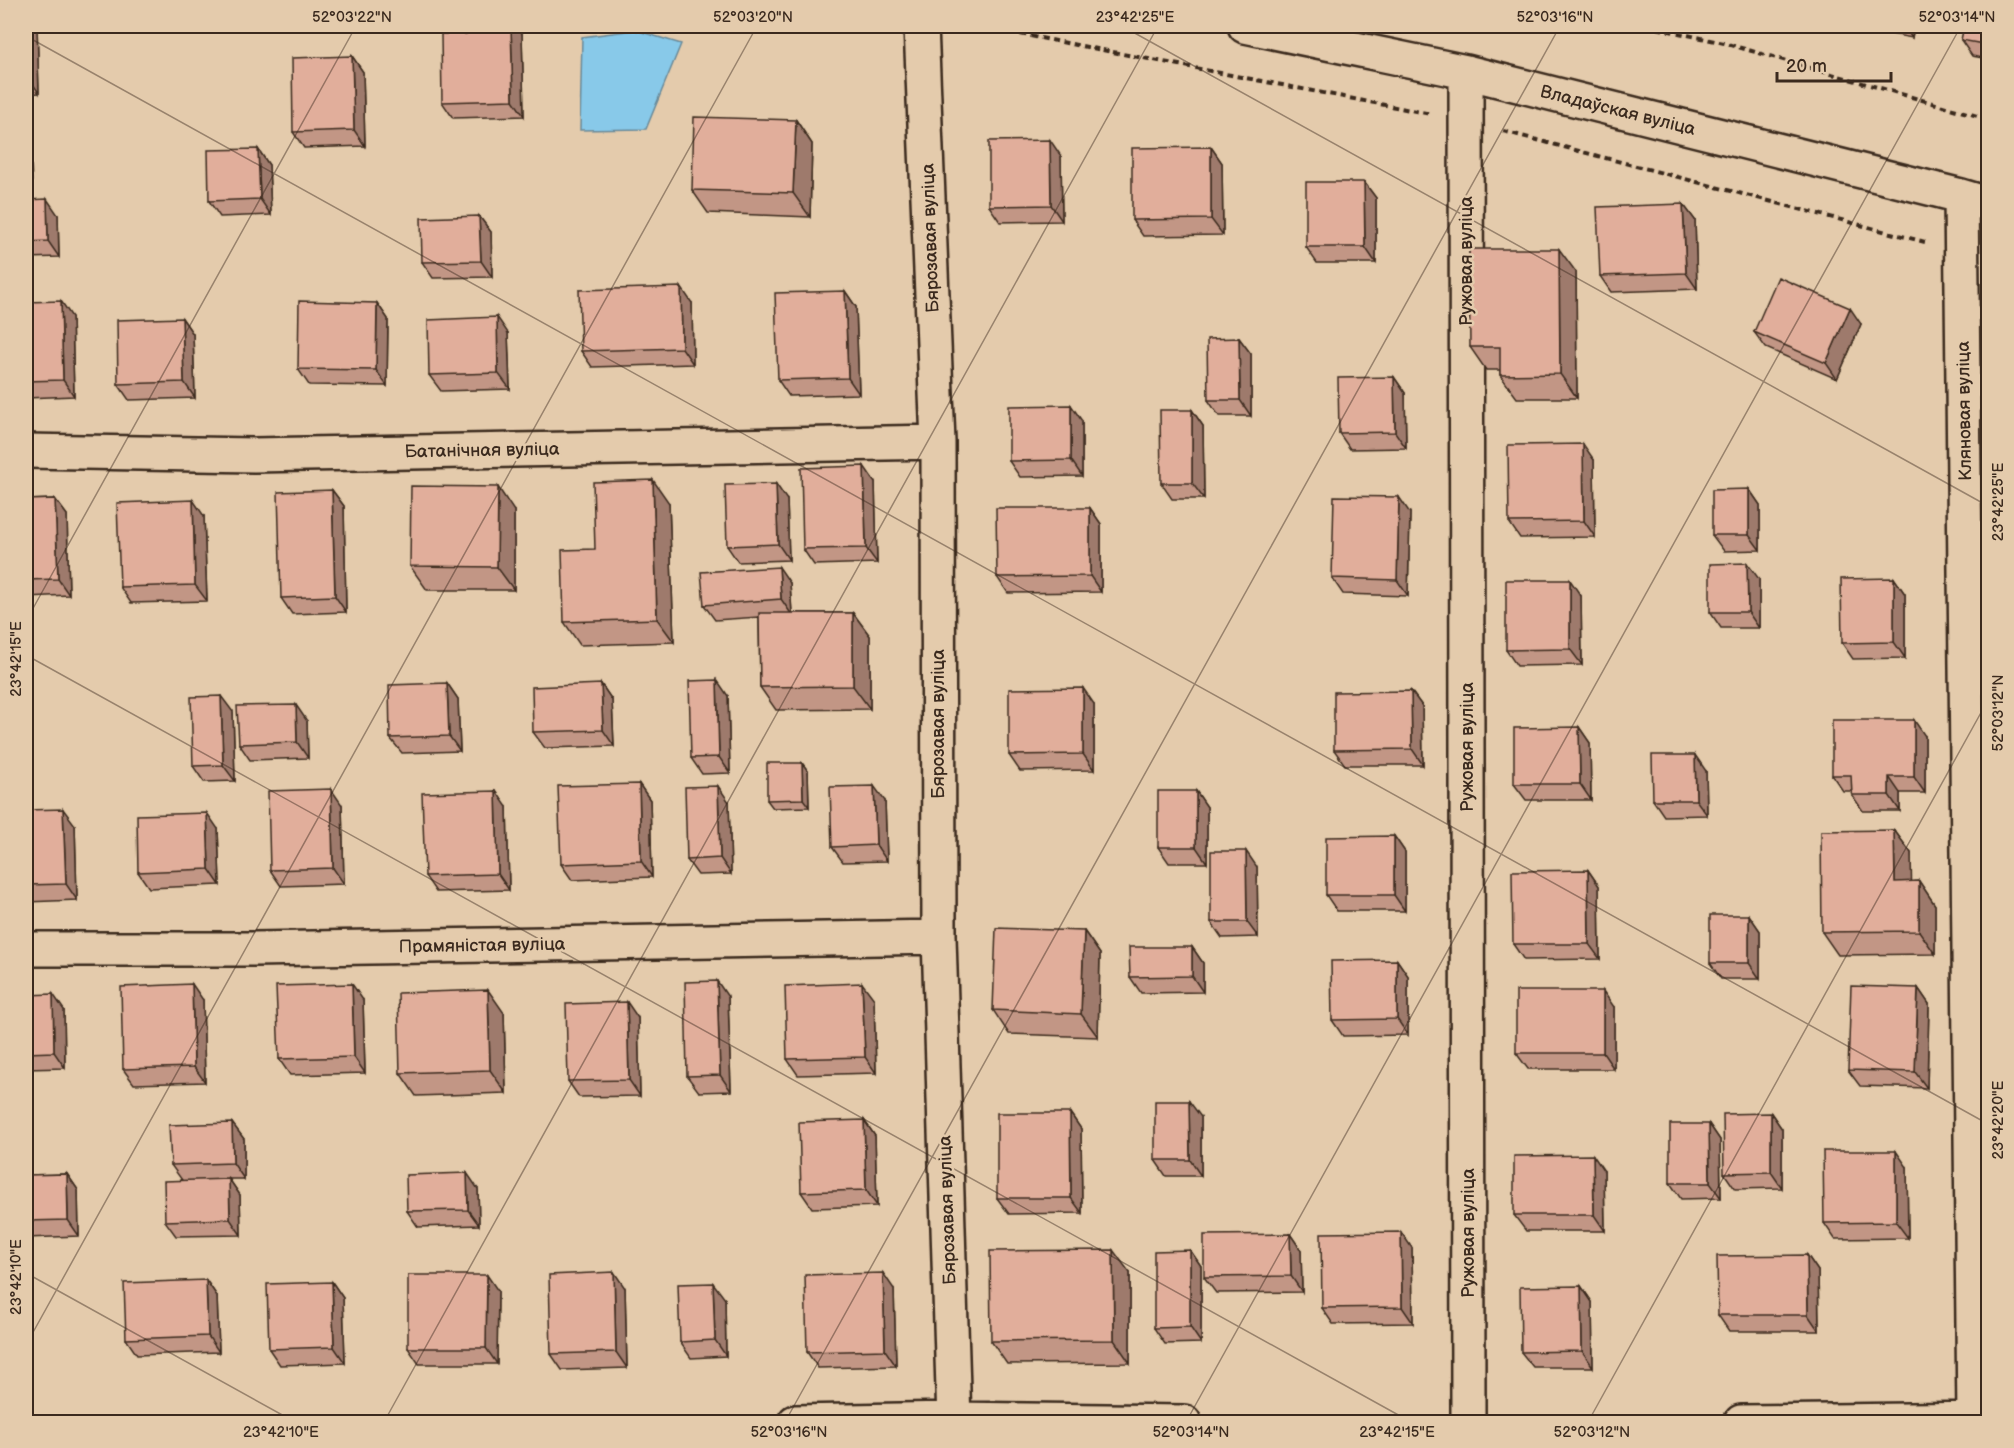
<svg xmlns="http://www.w3.org/2000/svg" width="2014" height="1448" font-family="'Balsamiq Sans',sans-serif">
	<style>
		.water { fill: #88c9e9; stroke: #698998; stroke-width: 1.5 }
		.lines { fill: none; stroke-linecap: round; stroke-linejoin: round }
		.minor-casing { stroke: #3b2a1e; stroke-width: 38 }
		.path { stroke: #3b2a1e; stroke-width: 4; stroke-dasharray: 6 4.5; stroke-linecap: butt }
		.minor { stroke: #e4cbac; stroke-width: 33 }
		.wall { fill: #c29685; stroke: #3b2a1e; stroke-width: 1.5 }
		.shaded-wall { fill: #9e7a6c; stroke: #3b2a1e; stroke-width: 1.5 }
		.building { fill: #e1ae9b; stroke: #3b2a1e; stroke-width: 1.5 }
		.ticks { fill: none; stroke: #3b2a1e; stroke-width: 1.5; stroke-opacity: 0.45 }
		.labels { text-anchor: middle; stroke-width: 5; stroke-linejoin: round; paint-order: stroke }
		.street-label { font-size: 18px; fill: #3b2a1e; stroke: #e4cbac }
		.neatline { fill: none; stroke: #3b2a1e; stroke-width: 2 }
		.ticks-label { font-size: 15px; text-anchor: middle; fill: #3b2a1e }
	</style>
	<rect width="100%" height="100%" fill="#e4cbac"/>
	<filter id="ink" filterUnits="userSpaceOnUse"><feTurbulence type="fractalNoise" baseFrequency=".0167" numOctaves="2"/><feDisplacementMap in="SourceGraphic" scale="12" xChannelSelector="R" yChannelSelector="G"/><feConvolveMatrix kernelMatrix="1 2 1 2 8 2 1 2 1" color-interpolation-filters="sRGB"/></filter>
	<g filter="url(#ink)">
		<path class="water" d="M635,30L681,44L646,129L580,130L582,37Z"/>
		<g class="lines">
			<defs>
				<path id="minor" d="M921,26L938,442L939,937L954,1422
					M1245,26L1466,72L1961,196L1988,204
					M1466,72L1468,1422
					M1961,196L1974,1419
					M26,451L254,455L938,442
					M26,949H254L939,937
					M795,1422L953,1419L1184,1422
					M1741,1422L1988,1419"/>
			</defs>
			<use href="#minor" class="minor-casing"/>
			<path class="path" d="M979,26L1431,114
				M1647,26L1724,43L1988,119
				M1503,131L1925,242"/>
			<use href="#minor" class="minor"/>
		</g>
		<path class="wall" d="M26,26H37L39,93L26,94Z
			M1846,26H1914L1912,38Z
			M1989,26V59L1972,56L1961,40Z
			M522,34L524,116L453,118L442,102Z
			M352,56L363,72L365,146L304,148L293,132Z
			M796,120L812,144L810,217L708,213L692,190Z
			M26,147L31,155L32,200L58,215L59,257L26,258Z
			M1211,147L1222,163L1223,235L1143,236L1132,220Z
			M258,149L269,165L271,215L220,217L209,201Z
			M1061,156L1062,221L1000,222L989,206Z
			M1364,182L1376,198V263H1317L1306,247Z
			M1683,204L1695,220L1697,289L1611,292L1600,276Z
			M479,216L491,232L492,277L433,278L422,262Z
			M1576,272L1577,398H1517L1500,375V370H1486L1470,347Z
			M845,291L856,307L859,394L789,396L778,380Z
			M26,302L72,317L74,396L26,398Z
			M377,303L388,319L387,386L309,385L298,369Z
			M692,303L693,364L592,367L581,351Z
			M182,318L193,334L195,398L129,400L118,384Z
			M1861,324L1837,379L1766,348L1754,332Z
			M508,333L510,389L441,391L429,375Z
			M1239,338L1251,354V416H1219L1208,400Z
			M1394,377L1405,393L1406,448L1350,449L1339,433Z
			M1192,410L1203,426L1204,499H1172L1161,483Z
			M1082,421V476L1020,477L1009,461Z
			M1594,460L1595,537L1520,538L1509,522Z
			M875,482L877,563L814,565L803,549Z
			M1749,489L1760,505V550L1724,551L1712,535Z
			M332,490L344,506L346,612L292,614L281,598Z
			M55,499L67,515L69,595L26,597V500Z
			M787,500L789,560L738,562L727,546Z
			M669,503L674,642L580,645L564,622L595,549Z
			M1090,508L1101,524V592L1008,593L997,577Z
			M514,511V590H427L410,566Z
			M1410,513L1408,596L1343,594L1332,578Z
			M204,516L207,601L131,603L120,587Z
			M1894,578L1905,594V658L1853,659L1842,643Z
			M1759,579V628H1721L1710,612Z
			M790,583L792,613H853L870,636V709L776,710L760,687L759,617L715,620L704,605Z
			M1581,596L1582,665L1517,666L1506,650Z
			M447,683L458,699L460,751L402,753L390,738Z
			M601,684L612,700L614,746L545,748L533,732Z
			M1411,691L1422,706L1423,765H1345L1334,750Z
			M728,696L730,773L702,774L691,758Z
			M1094,704V770L1020,771L1009,755Z
			M233,712L235,781L204,782L193,766Z
			M307,721L308,758L250,760L239,744Z
			M1579,727L1590,743L1591,800H1526L1514,784Z
			M1925,736V793H1900V811H1863L1852,795L1851,791H1843L1832,775Z
			M802,763L808,771L809,807L773,808L767,800Z
			M1706,771L1707,815L1664,816L1653,800Z
			M639,784L650,800L652,877L572,880L561,864Z
			M1196,791L1207,807V863H1169L1158,847Z
			M885,801L887,861L843,862L832,847Z
			M729,802L731,874L698,875L687,860Z
			M342,805L344,884L281,886L270,870Z
			M507,807L509,890L436,892L425,876Z
			M26,810L75,825L77,900L26,902Z
			M218,829L220,885L149,888L138,872Z
			M1894,830L1911,853V882L1919,881L1935,905V954L1838,955L1822,932Z
			M1394,836L1405,852V911H1337L1326,895Z
			M1257,867L1258,937L1222,938L1211,922Z
			M1588,870L1599,886L1600,959L1524,960L1513,944Z
			M1749,915L1760,931V979H1721L1710,963Z
			M1084,931L1100,954L1098,1037L1009,1034L993,1010Z
			M1192,947L1203,963V992L1141,993L1130,977Z
			M1397,960L1408,976V1035L1343,1036L1332,1020Z
			M1918,988L1929,1004L1927,1088L1860,1086L1848,1070Z
			M26,995L64,1010L65,1068L26,1069Z
			M728,997L731,1091L699,1092L687,1076Z
			M874,999L876,1073L798,1075L787,1059Z
			M203,1000L205,1082L134,1084L123,1069Z
			M363,1000L365,1073L290,1075L279,1059Z
			M1614,1007V1069H1528L1516,1053Z
			M504,1013L506,1093L416,1096L400,1073Z
			M638,1018L640,1096L579,1097L568,1081Z
			M1070,1113L1081,1129L1082,1213L1009,1214L997,1198Z
			M1771,1113L1782,1129V1188L1735,1189L1724,1173Z
			M1201,1117V1176H1166L1155,1160Z
			M864,1120L875,1136L877,1206L812,1208L801,1192Z
			M232,1123L244,1139V1179H229L240,1195L241,1235L176,1236L165,1221L182,1180L171,1165Z
			M1709,1124L1720,1140L1721,1198L1681,1199L1670,1183Z
			M1907,1167L1908,1238L1835,1239L1824,1223Z
			M1604,1171L1605,1231H1526L1514,1215Z
			M67,1174L78,1190L79,1236L26,1238V1175Z
			M478,1189L479,1225L418,1227L407,1211Z
			M1290,1234L1301,1250L1302,1292L1216,1293L1204,1277Z
			M1412,1248L1413,1323L1333,1324L1322,1308Z
			M1190,1250L1201,1266V1343L1165,1344L1154,1328Z
			M1807,1255L1818,1271L1819,1331H1729L1718,1315Z
			M1130,1273V1363L1007,1364L991,1341Z
			M206,1280L217,1296L219,1352L137,1355L126,1339Z
			M332,1282L343,1298L345,1363L280,1365L269,1349Z
			M1581,1286L1592,1302L1593,1367H1533L1521,1352Z
			M625,1288L627,1368L562,1370L551,1354Z
			M894,1289L896,1366L818,1368L807,1352Z
			M498,1291L497,1364H419L408,1348Z
			M725,1299L726,1356L691,1358L680,1342Z"/>
		<path class="shaded-wall" d="M26,26H37L39,93L28,77Z
			M511,26H517L522,34L524,116L513,100Z
			M1903,26H1914L1912,38Z
			M352,56L363,72L365,146L354,130Z
			M796,120L812,144L810,217L793,193Z
			M1050,140L1061,156L1062,221L1051,205Z
			M26,147L31,155L32,201L26,191Z
			M1211,147L1222,163L1223,235L1211,219Z
			M258,149L269,165L271,215L260,199Z
			M1364,182L1376,198V263L1365,247Z
			M47,199L58,215L59,257L48,241Z
			M1683,204L1695,220L1697,289L1686,273Z
			M479,216L491,232L492,277L481,261Z
			M1559,249L1576,272L1577,398L1560,374Z
			M681,287L692,303L693,364L682,348Z
			M845,291L856,307L859,394L848,378Z
			M61,301L72,317L74,396L63,380Z
			M377,303L388,319L387,386L376,370Z
			M1850,308L1861,324L1837,379L1826,363Z
			M497,317L508,333L510,389L498,373Z
			M182,318L193,334L195,398L184,382Z
			M1239,338L1251,354V416L1240,400Z
			M1394,377L1405,393L1406,448L1395,432Z
			M1071,405L1082,421V476L1071,460Z
			M1192,410L1203,426L1204,499L1192,483Z
			M1583,444L1594,460L1595,537L1584,521Z
			M864,466L875,482L877,563L866,548Z
			M653,480L669,503L674,642L657,619Z
			M776,484L787,500L789,560L778,544Z
			M498,487L514,511V590L497,567Z
			M1749,489L1760,505V550L1749,535Z
			M332,490L344,506L346,612L335,596Z
			M1399,497L1410,513L1408,596L1397,580Z
			M55,499L67,515L69,595L58,579Z
			M193,500L204,516L207,601L195,585Z
			M1090,508L1101,524V592L1090,576Z
			M1747,563L1759,579V628L1748,612Z
			M779,567L790,583L792,615L781,599Z
			M1894,578L1905,594V658L1894,642Z
			M1570,580L1581,596L1582,665L1570,649Z
			M853,613L870,636V709L853,686Z
			M717,680L728,696L730,773L719,757Z
			M447,683L458,699L460,751L449,736Z
			M601,684L612,700L614,746L603,730Z
			M1083,688L1094,704V770L1083,754Z
			M1411,691L1422,706L1423,765L1412,749Z
			M221,696L233,712L235,781L223,765Z
			M296,705L307,721L308,758L297,742Z
			M1914,720L1925,736V793L1914,777Z
			M1579,727L1590,743L1591,800L1580,784Z
			M1695,755L1706,771L1707,815L1696,800Z
			M802,763L808,771L809,807L803,799Z
			M1889,777L1900,793V811L1889,795Z
			M639,784L650,800L652,877L641,861Z
			M718,786L729,802L731,874L720,858Z
			M874,786L885,801L887,861L876,845Z
			M331,789L342,805L344,884L333,868Z
			M496,791L507,807L509,890L498,874Z
			M1196,791L1207,807V863L1196,847Z
			M63,809L75,825L77,900L66,884Z
			M207,813L218,829L220,885L209,869Z
			M1894,830L1911,853L1912,905L1895,882Z
			M1394,836L1405,852V911L1394,895Z
			M1246,851L1257,867L1258,937L1247,922Z
			M1588,870L1599,886L1600,959L1589,944Z
			M1919,881L1935,905V954L1919,931Z
			M1749,915L1760,931V979L1749,963Z
			M1084,931L1100,954L1098,1037L1081,1014Z
			M1192,947L1203,963V992L1192,976Z
			M1397,960L1408,976V1035L1397,1019Z
			M717,981L728,997L731,1091L720,1075Z
			M862,983L874,999L876,1073L865,1057Z
			M192,984L203,1000L205,1082L194,1067Z
			M352,984L363,1000L365,1073L354,1057Z
			M1918,988L1929,1004L1927,1088L1915,1072Z
			M488,990L504,1013L506,1093L490,1070Z
			M1603,991L1614,1007V1069L1603,1053Z
			M53,994L64,1010L65,1068L54,1052Z
			M627,1002L638,1018L640,1096L629,1080Z
			M1189,1101L1201,1117V1176L1190,1160Z
			M1070,1113L1081,1129L1082,1213L1071,1198Z
			M1771,1113L1782,1129V1188L1771,1172Z
			M864,1120L875,1136L877,1206L866,1190Z
			M232,1123L244,1139V1179L233,1163Z
			M1709,1124L1720,1140L1721,1198L1710,1183Z
			M1896,1151L1907,1167L1908,1238L1896,1222Z
			M1593,1155L1604,1171L1605,1231L1594,1215Z
			M467,1173L478,1189L479,1225L468,1210Z
			M67,1174L78,1190L79,1236L68,1220Z
			M229,1179L240,1195L241,1235L230,1219Z
			M1401,1232L1412,1248L1413,1323L1402,1307Z
			M1290,1234L1301,1250L1302,1292L1291,1276Z
			M1113,1250L1130,1273V1363L1114,1340Z
			M1190,1250L1201,1266V1343L1190,1327Z
			M1807,1255L1818,1271L1819,1331L1808,1315Z
			M614,1272L625,1288L627,1368L616,1352Z
			M883,1273L894,1289L896,1366L885,1350Z
			M487,1275L498,1291L497,1364L486,1348Z
			M206,1280L217,1296L219,1352L208,1336Z
			M332,1282L343,1298L345,1363L334,1347Z
			M713,1283L725,1299L726,1356L715,1340Z
			M1581,1286L1592,1302L1593,1367L1582,1351Z"/>
		<path class="building" d="M26,26L28,77H26Z
			M466,26H511L513,100L442,102L441,34H466Z
			M1964,26H1989V45L1961,40Z
			M352,56L354,130L293,132L292,58Z
			M694,117L796,120L793,193L692,190Z
			M1050,140L1051,205L989,206V141Z
			M1211,147V219L1132,220V148Z
			M258,149L260,199L209,201L208,150Z
			M1306,182H1364L1365,247H1306Z
			M47,199L48,241L26,242V200Z
			M1683,204L1686,273L1600,276L1597,207Z
			M479,216L481,261L422,262L421,218Z
			M1469,249H1559L1560,374L1500,375V347H1470Z
			M1778,277L1850,308L1826,363L1754,332Z
			M681,287L682,348L581,351L579,290Z
			M845,291L848,378L778,380L775,293Z
			M61,301L63,380L26,381V302Z
			M299,301L377,303L376,370L298,369Z
			M497,317L498,373L429,375L428,320Z
			M182,318L184,382L118,384L117,320Z
			M1239,338L1240,400H1208L1207,339Z
			M1394,377L1395,432L1339,433L1338,378Z
			M1071,405V460L1009,461V406Z
			M1160,410H1192V483H1161Z
			M1583,444L1584,521L1509,522L1508,445Z
			M864,466L866,548L803,549L801,468Z
			M653,480L657,619L564,622L562,550L595,549L593,482Z
			M776,484L778,544L727,546L725,485Z
			M411,486L498,487L497,567L410,566Z
			M1749,489V535H1712V490Z
			M332,490L335,596L281,598L278,492Z
			M1334,496L1399,497L1397,580L1332,578Z
			M55,499L58,579L26,580V500Z
			M193,500L195,585L120,587L117,503Z
			M996,508H1090V576L997,577Z
			M1747,563L1748,612H1710V564Z
			M779,567L781,599L704,605L701,572Z
			M1894,578V642L1842,643L1841,579Z
			M1506,580H1570V649L1506,650Z
			M759,613H853V686L760,687Z
			M717,680L719,757L691,758L689,681Z
			M447,683L449,736L390,738L389,685Z
			M601,684L603,730L533,732L532,687Z
			M1083,688V754L1009,755V689Z
			M1411,691L1412,749L1334,750V692Z
			M221,696L223,765L193,766L191,697Z
			M296,705L297,742L239,744L237,706Z
			M1832,720H1914V777H1889V795H1852L1851,775H1832Z
			M1579,727L1580,784H1514V728Z
			M1652,755H1695L1696,800H1653Z
			M767,763H802L803,799L767,800Z
			M639,784L641,861L561,864L558,786Z
			M718,786L720,858L687,860L685,787Z
			M874,786L876,845L832,847L830,787Z
			M331,789L333,868L270,870L268,791Z
			M496,791L498,874L425,876L422,793Z
			M1158,791H1196V847H1158Z
			M63,809L66,884L26,885V810Z
			M207,813L209,869L138,872L137,815Z
			M1894,830L1895,882L1919,881V931L1822,932L1821,831Z
			M1394,836V895H1326V837Z
			M1211,851H1246L1247,922H1211Z
			M1588,870L1589,944H1513L1512,871Z
			M1710,915H1749V963H1710Z
			M996,928L1084,931L1081,1014L993,1010Z
			M1129,947H1192V976L1130,977Z
			M1397,960V1019L1332,1020L1331,961Z
			M717,981L720,1075L687,1076L685,982Z
			M862,983L865,1057L787,1059L785,986Z
			M192,984L194,1067L123,1069L121,987Z
			M352,984L354,1057L279,1059L276,986Z
			M1851,986L1918,988L1915,1072L1848,1070Z
			M488,990L490,1070L400,1073L398,993Z
			M1516,991H1603V1053H1516Z
			M53,994L54,1052L26,1053V995Z
			M627,1002L629,1080L568,1081L566,1004Z
			M1155,1101H1189L1190,1160H1155Z
			M997,1113H1070L1071,1198H997Z
			M1771,1113V1172L1724,1173L1723,1114Z
			M864,1120L866,1190L801,1192L799,1122Z
			M232,1123L233,1163L171,1165L169,1125Z
			M1670,1124H1709L1710,1183H1670Z
			M1823,1151H1896V1222L1824,1223Z
			M1593,1155L1594,1215H1514V1156Z
			M467,1173L468,1210L407,1211L406,1175Z
			M67,1174L68,1220L26,1221V1175Z
			M229,1179L230,1219L165,1221L164,1181Z
			M1401,1232L1402,1307L1322,1308L1321,1233Z
			M1290,1234L1291,1276L1204,1277V1235Z
			M1113,1250L1114,1340L991,1341L990,1251Z
			M1190,1250V1327L1154,1328V1251Z
			M1807,1255L1808,1315H1718L1717,1256Z
			M614,1272L616,1352L551,1354L549,1275Z
			M883,1273L885,1350L807,1352L805,1275Z
			M408,1275H487L486,1348H408Z
			M206,1280L208,1336L126,1339L124,1283Z
			M332,1282L334,1347L269,1349L267,1284Z
			M713,1283L715,1340L680,1342L678,1284Z
			M1581,1286L1582,1351L1521,1352L1520,1287Z"/>
	</g>
	<path class="ticks" d="M1122,26L1988,506M26,36L1988,1124M26,621L356,26M26,655L1411,1422M26,1273L295,1422M26,1345L757,26M384,1422L1158,26M785,1422L1560,26M1186,1422L1961,26M1588,1422L1988,700"/>
	<g class="labels">
		<g class="street-label">
			<text transform="translate(1618 110) rotate(14)" y="6">Владаўская вуліца</text>
			<text transform="translate(930 238) rotate(-92)" y="6">Бярозавая вуліца</text>
			<text transform="translate(1466 261) rotate(-90)" y="6">Ружовая вуліца</text>
			<text transform="translate(1964 411) rotate(-91)" y="6">Кляновая вуліца</text>
			<text transform="translate(482 450) rotate(-1)" y="6">Батанічная вуліца</text>
			<text transform="translate(938 724) rotate(-90)" y="6">Бярозавая вуліца</text>
			<text transform="translate(1467 747) rotate(-90)" y="6">Ружовая вуліца</text>
			<text transform="translate(482 945) rotate(-1)" y="6">Прамяністая вуліца</text>
			<text transform="translate(947 1210) rotate(-92)" y="6">Бярозавая вуліца</text>
			<text transform="translate(1468 1233) rotate(-90)" y="6">Ружовая вуліца</text>
		</g>
	</g>
	<rect width="2014" height="1448" fill="none" stroke="#e4cbac" stroke-width="66"/>
	<path d="M1777 72v9h114v-9" fill="none" stroke="#3b2a1e" stroke-width="3"/>
	<text x="1786" y="72" font-size="18" fill="#3b2a1e" stroke="#e4cbac" stroke-width="4.5" paint-order="stroke">20 m</text>
	<rect x="33" y="33" width="1948" height="1382" class="neatline"/>
	<g class="ticks-label">
		<text x="352" y="22">52°03'22"N</text>
		<text x="753" y="22">52°03'20"N</text>
		<text x="1135" y="22">23°42'25"E</text>
		<text x="1555" y="22">52°03'16"N</text>
		<text x="1957" y="22">52°03'14"N</text>
		<text transform="translate(1998 502) rotate(-90)" y="5">23°42'25"E</text>
		<text transform="translate(16 659) rotate(-90)" y="5">23°42'15"E</text>
		<text transform="translate(1998 713) rotate(-90)" y="5">52°03'12"N</text>
		<text transform="translate(1998 1120) rotate(-90)" y="5">23°42'20"E</text>
		<text transform="translate(16 1277) rotate(-90)" y="5">23°42'10"E</text>
		<text x="281" y="1437">23°42'10"E</text>
		<text x="789" y="1437">52°03'16"N</text>
		<text x="1191" y="1437">52°03'14"N</text>
		<text x="1397" y="1437">23°42'15"E</text>
		<text x="1592" y="1437">52°03'12"N</text>
	</g>
</svg>
